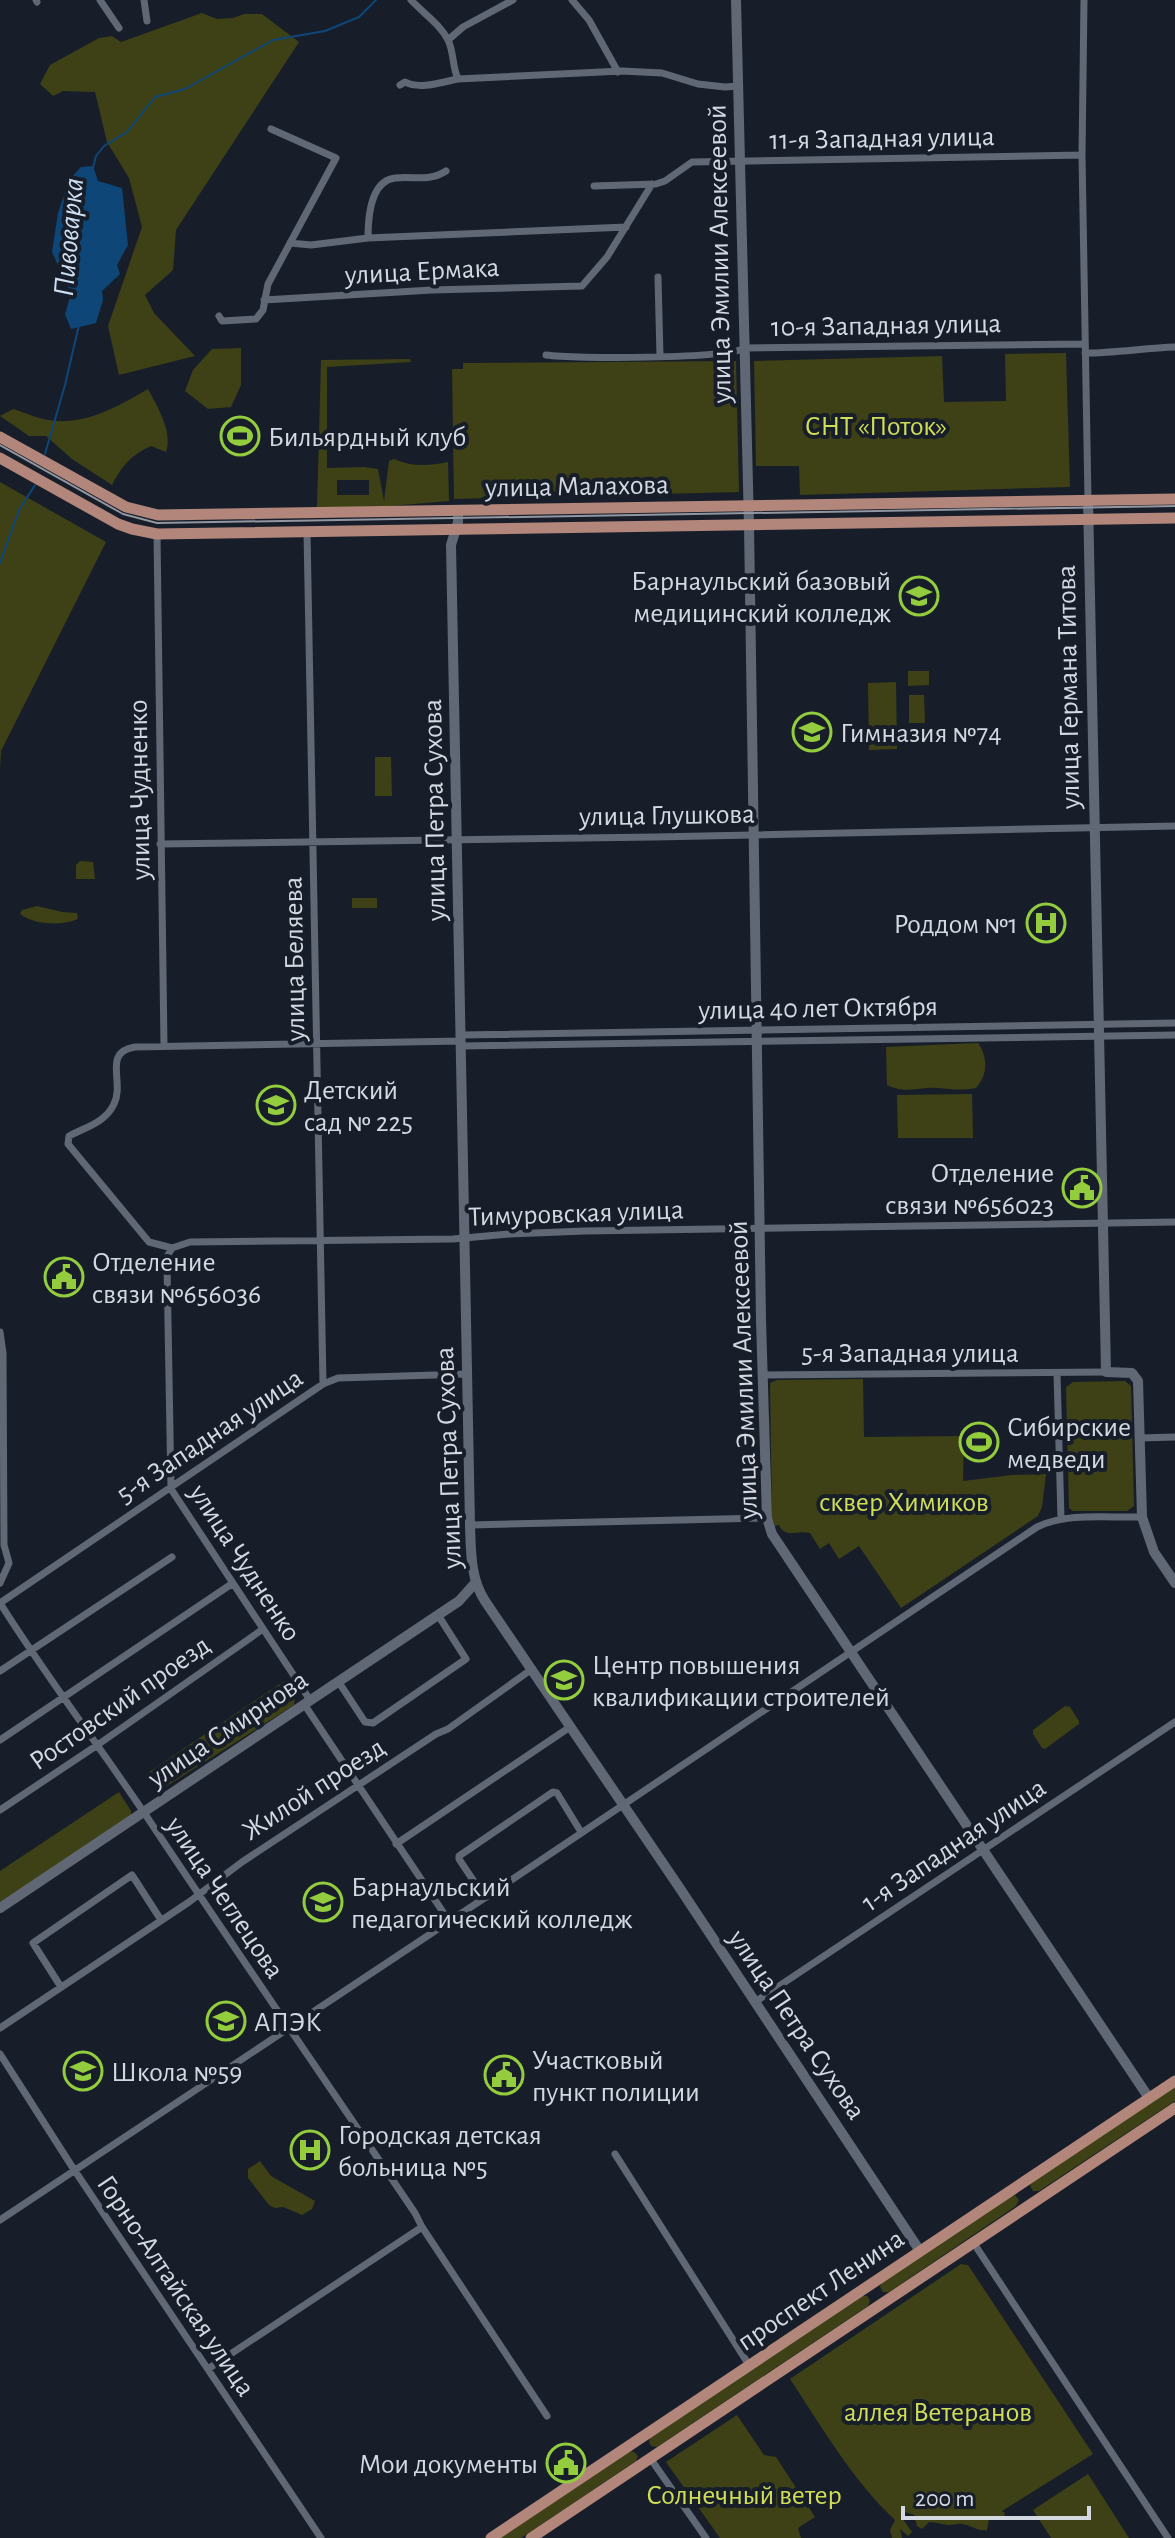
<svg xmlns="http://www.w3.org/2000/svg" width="1175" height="2538" font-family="'Alegreya Sans',sans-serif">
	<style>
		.green { fill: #3d4115; fill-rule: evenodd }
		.water { fill: #0e4678 }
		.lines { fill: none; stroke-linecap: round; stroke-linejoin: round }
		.stream { stroke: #0e4678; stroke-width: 2 }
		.street { stroke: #606876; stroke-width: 7 }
		.secondary { stroke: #606876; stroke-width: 10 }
		.primary { stroke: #b2867b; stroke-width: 11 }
		.tram { stroke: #9196a0; stroke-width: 2 }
		.labels { text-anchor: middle; stroke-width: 8; stroke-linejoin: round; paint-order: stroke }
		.street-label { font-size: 28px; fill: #d4d8e1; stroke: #171e2a }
		.park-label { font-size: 28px; fill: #d0dd56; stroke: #171e2a }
		.poi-label { font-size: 28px; fill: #d4d8e1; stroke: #171e2a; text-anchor: start }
		.water-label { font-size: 30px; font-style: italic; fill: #cedff2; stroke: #171e2a }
	</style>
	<rect width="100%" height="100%" fill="#171e2a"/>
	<path class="green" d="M202,13L217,19L233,18L244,14H262L299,42L176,230L173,270L145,295L154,313L195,356L119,375L108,326L142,227L129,178L107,142L95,92L63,91L53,96L40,84L50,65L99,38L112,36L121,42Z
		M241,348V385L231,407L208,409L185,391L193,370L212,349Z
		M1066,353L1070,487L800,495L799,466H756L754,361L942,356L944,402L1006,401L1005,354Z
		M410,359L411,362L327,367V468L364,467L378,469L384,501L389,461L394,459C412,467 429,466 448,462L449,501L378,507H317L321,360ZM337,480H369V495H337Z
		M736,361L739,492L454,499L452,369H463V363Z
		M148,389C158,408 173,432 166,452L151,446C131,455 122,466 112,485L72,459L46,436H29L0,416L13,409C26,413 41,420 55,421C90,423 119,406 148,389Z
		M0,482L106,542L1,751L0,770Z
		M908,671H929V685L908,686Z
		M896,682L897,749L869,750L868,683Z
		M909,695H924L925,723H909Z
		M375,757H391L392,796H375Z
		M80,861L93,862L95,879H76V865Z
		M352,898H377V908H352Z
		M37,906L62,912L77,913L78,919C61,926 35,925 20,914L22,910Z
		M978,1043C988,1057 988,1075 976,1088C963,1091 950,1089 938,1088C920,1086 907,1095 887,1085L886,1047Z
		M972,1094L973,1138H898L897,1095Z
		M863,1379L864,1437L964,1436L963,1481L1012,1475L1046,1474L1042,1507L1038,1516L901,1608L859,1546L839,1559L829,1543L820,1549L810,1533C797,1530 785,1539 779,1525L775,1526L772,1519L770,1383L777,1380Z
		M1125,1381L1131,1386L1134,1506L1127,1511H1073L1069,1508L1066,1387L1073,1382Z
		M284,1681L295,1697L294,1705L167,1786H159L149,1772Z
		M1065,1706L1070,1707L1079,1721V1724L1045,1749L1042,1748L1033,1734V1730Z
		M119,1792L131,1811V1818L0,1902V1871Z
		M1175,2086V2101L1039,2191H1033L1030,2186L1032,2181Z
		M260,2161L271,2176L315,2201L312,2209L302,2215L283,2207L275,2208L269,2205L248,2178V2169Z
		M1015,2195L1019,2200L1016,2206L889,2292H883L880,2287L882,2282L1009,2196Z
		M961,2264L968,2265L1093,2454L1002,2511L1005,2513L1003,2520L989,2519L987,2530C977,2532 972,2525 962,2524C958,2523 953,2525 949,2525C943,2525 937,2522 929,2522L922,2529L917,2526L914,2515L905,2512L902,2518L912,2532L908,2536L900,2529L902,2538H892L890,2530L895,2520C852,2480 822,2427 790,2379Z
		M860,2296H867L870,2300L868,2306L657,2447L651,2446L649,2442L650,2437Z
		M737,2415L764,2455L776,2457L815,2517L798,2528L801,2538H720L666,2462Z
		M630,2451L634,2452L638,2456L636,2461L521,2538H500Z
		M1088,2474L1129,2538H1051L1033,2510Z"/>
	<path class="water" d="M93,166L98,181L122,188L128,245L117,265L120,274L102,291L103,300L96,323L71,329L65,314L71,294L52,252L58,213L69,180L81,167Z"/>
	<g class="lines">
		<path class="stream" d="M93,168L96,156L104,146L127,132L155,97L185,89L273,40L325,31L359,17L376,0
			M45,454L65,385L79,325
			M0,563L19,510L35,485"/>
		<path class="street" d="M36,0L37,2
			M100,0L119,28
			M144,0L147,21
			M572,0L589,20L618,72
			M1084,0L1082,155L1088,500
			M448,40L463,27L513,0
			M458,79L622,71L662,73L698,84L725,87L738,86
			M400,85L405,82C420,90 442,82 458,79C452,66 454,52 448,40C440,24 423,13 411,0
			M594,186L656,184L665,181L692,162L1082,155
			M368,238C368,219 370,181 395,178C414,176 429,182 446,171
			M290,243L311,245L368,238L626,227
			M658,277L660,356
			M264,300L432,290L582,286L607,257L652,184
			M219,316L222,321L256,319L263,310L268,284L336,158L271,129
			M1085,353C1115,353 1145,348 1175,347
			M546,355C573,359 725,359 745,348L1084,344
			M307,532L323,1384
			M157,534L164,1046
			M160,844L655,837L1175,826
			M461,1035L1175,1023
			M461,1046L1175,1035
			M172,1248L190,1242L453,1239L509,1234L585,1231L1175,1222
			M172,1248L149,1242L68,1144L69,1136C86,1127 105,1123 114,1104C125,1082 102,1052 135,1047L461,1041
			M172,1248L168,1255L167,1265L171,1489L310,1700
			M0,1332L3,1353L4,1545L9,1563L0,1583
			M1057,1373L1061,1519
			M763,1375L1106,1372
			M1140,1438L1175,1437
			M470,1525L767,1518
			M0,1603C46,1676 97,1743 145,1814C234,1948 325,2080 415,2213L422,2227L547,2416
			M0,1603L323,1384L338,1378L467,1374
			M0,1671L172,1557
			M338,1681L365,1722L373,1723L466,1659L438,1615
			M304,1704L449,1921
			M0,1740L233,1583
			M0,1810L96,1746L263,1629
			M396,1844L570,1727
			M485,1898L459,1859V1856L553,1792L557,1793L581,1832
			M61,1987L33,1943L132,1875L161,1920
			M755,2002L1175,1722
			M0,2028L189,1902L242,1862L436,1734L448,1729L532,1669
			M0,2054L71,2165L321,2538
			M615,2154L749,2365
			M0,2220L489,1895L1037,1527C1067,1512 1109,1518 1142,1517
			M973,2242L1168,2538
			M208,2369L422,2227
			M650,2458L706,2538"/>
		<path class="secondary" d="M736,0L749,525L761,1320L767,1518L772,1534L1149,2098
			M1088,500L1106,1372L1132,1373L1138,1381L1142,1517L1154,1552L1175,1583
			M458,511V522L451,545L470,1525C471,1551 470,1578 485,1601L679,1887L920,2251
			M0,1908L438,1615L459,1601L476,1582"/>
		<path class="primary" d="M0,437L126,507L158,515L1175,499
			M0,458L118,524L132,529L157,534L1175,518
			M491,2538L1175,2081
			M531,2538L1175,2108"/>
		<path class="tram" d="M0,445L123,514L157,523L1175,506"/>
	</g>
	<defs>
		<symbol id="stadium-ring" viewBox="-11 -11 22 22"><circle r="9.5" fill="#171e2a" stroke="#93cd3d" stroke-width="1.5"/><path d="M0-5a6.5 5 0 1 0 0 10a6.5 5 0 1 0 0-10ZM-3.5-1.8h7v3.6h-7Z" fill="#93cd3d"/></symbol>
		<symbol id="university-ring" viewBox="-11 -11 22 22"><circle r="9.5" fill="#171e2a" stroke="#93cd3d" stroke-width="1.5"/><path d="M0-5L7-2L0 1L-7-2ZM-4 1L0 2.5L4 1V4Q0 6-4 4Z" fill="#93cd3d"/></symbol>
		<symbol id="school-ring" viewBox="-11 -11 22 22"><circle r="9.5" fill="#171e2a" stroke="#93cd3d" stroke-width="1.5"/><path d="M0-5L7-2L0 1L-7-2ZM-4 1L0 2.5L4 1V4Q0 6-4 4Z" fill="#93cd3d"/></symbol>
		<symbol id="hospital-ring" viewBox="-11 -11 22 22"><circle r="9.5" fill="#171e2a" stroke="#93cd3d" stroke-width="1.5"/><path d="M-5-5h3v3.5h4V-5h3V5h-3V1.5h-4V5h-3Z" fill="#93cd3d"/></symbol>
		<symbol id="civic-ring" viewBox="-11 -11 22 22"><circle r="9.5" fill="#171e2a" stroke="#93cd3d" stroke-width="1.5"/><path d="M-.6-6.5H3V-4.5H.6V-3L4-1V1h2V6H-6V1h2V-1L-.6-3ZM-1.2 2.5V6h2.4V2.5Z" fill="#93cd3d"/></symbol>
	</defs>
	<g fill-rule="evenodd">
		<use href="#stadium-ring" x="218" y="414" width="44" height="44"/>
		<use href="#university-ring" x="897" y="574" width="44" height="44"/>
		<use href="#school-ring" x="790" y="710" width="44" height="44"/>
		<use href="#hospital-ring" x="1024" y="901" width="44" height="44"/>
		<use href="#school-ring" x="254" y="1083" width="44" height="44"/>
		<use href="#civic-ring" x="1060" y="1166" width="44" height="44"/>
		<use href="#civic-ring" x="42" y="1255" width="44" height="44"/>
		<use href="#stadium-ring" x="957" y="1420" width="44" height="44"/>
		<use href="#university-ring" x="542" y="1658" width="44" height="44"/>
		<use href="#university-ring" x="301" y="1880" width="44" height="44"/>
		<use href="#university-ring" x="204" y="1999" width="44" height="44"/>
		<use href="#school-ring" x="61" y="2049" width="44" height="44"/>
		<use href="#civic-ring" x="482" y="2053" width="44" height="44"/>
		<use href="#hospital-ring" x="288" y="2128" width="44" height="44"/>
		<use href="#civic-ring" x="544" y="2441" width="44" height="44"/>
	</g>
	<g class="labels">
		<g class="street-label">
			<text transform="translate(882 137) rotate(-1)" y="10">11-я Западная улица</text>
			<text transform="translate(718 254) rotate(-91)" y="10">улица Эмилии Алексеевой</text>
			<text transform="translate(422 270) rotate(-3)" y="10">улица Ермака</text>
			<text transform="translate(886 324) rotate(-1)" y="10">10-я Западная улица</text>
			<text transform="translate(577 485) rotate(-1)" y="10">улица Малахова</text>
			<text transform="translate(1067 687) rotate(-91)" y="10">улица Германа Титова</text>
			<text transform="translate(138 790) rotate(-91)" y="10">улица Чудненко</text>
			<text transform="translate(433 810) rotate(-91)" y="10">улица Петра Сухова</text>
			<text transform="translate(667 814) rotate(-1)" y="10">улица Глушкова</text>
			<text transform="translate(293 959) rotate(-91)" y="10">улица Беляева</text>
			<text transform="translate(818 1007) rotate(-1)" y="10">улица 40 лет Октября</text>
			<text transform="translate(576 1212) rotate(-2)" y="10">Тимуровская улица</text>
			<text x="910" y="1362">5-я Западная улица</text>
			<text transform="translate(742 1370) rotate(-92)" y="10">улица Эмилии Алексеевой</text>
			<text transform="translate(209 1435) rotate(-34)" y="10">5-я Западная улица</text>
			<text transform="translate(447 1458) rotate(-92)" y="10">улица Петра Сухова</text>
			<text transform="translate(246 1562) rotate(57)" y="10">улица Чудненко</text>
			<text transform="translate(119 1702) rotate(-35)" y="10">Ростовский проезд</text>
			<text transform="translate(227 1728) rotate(-34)" y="10">улица Смирнова</text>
			<text transform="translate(313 1788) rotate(-33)" y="10">Жилой проезд</text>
			<text transform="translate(953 1844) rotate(-34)" y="10">1-я Западная улица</text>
			<text transform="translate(226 1897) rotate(56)" y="10">улица Чеглецова</text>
			<text transform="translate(798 2024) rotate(56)" y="10">улица Петра Сухова</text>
			<text transform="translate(177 2285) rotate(56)" y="10">Горно-Алтайская улица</text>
			<text transform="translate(820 2289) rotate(-34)" y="10">проспект Ленина</text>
		</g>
		<g class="park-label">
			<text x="876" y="435">СНТ «Поток»</text>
			<text x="904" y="1511">сквер Химиков</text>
			<text x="938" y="2421">аллея Ветеранов</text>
			<text x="744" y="2504">Солнечный ветер</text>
		</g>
		<g class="poi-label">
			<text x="268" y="446">Бильярдный клуб</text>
			<text x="891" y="590" text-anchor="end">Барнаульский базовый<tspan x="891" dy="32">медицинский колледж</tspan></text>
			<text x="840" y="742">Гимназия №74</text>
			<text x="1018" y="933" text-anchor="end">Роддом №1</text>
			<text x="304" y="1099">Детский<tspan x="304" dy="32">сад № 225</tspan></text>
			<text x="1054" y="1182" text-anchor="end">Отделение<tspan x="1054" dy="32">связи №656023</tspan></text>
			<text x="92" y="1271">Отделение<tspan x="92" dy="32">связи №656036</tspan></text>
			<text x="1007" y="1436">Сибирские<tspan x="1007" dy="32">медведи</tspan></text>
			<text x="592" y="1674">Центр повышения<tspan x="592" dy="32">квалификации строителей</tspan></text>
			<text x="351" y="1896">Барнаульский<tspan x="351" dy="32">педагогический колледж</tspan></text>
			<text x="254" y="2031">АПЭК</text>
			<text x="532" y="2069">Участковый<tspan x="532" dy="32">пункт полиции</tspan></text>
			<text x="111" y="2081">Школа №59</text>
			<text x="338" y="2144">Городская детская<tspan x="338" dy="32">больница №5</tspan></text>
			<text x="538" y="2473" text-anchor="end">Мои документы</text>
		</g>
		<g class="water-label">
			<text transform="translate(68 237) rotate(-85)" y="10">Пивоварка</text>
		</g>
	</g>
	<path d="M903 2506v12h186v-12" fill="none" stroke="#d4d8e1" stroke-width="4"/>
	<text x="915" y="2506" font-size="24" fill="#d4d8e1" stroke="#171e2a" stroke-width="6" paint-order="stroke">200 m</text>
</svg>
